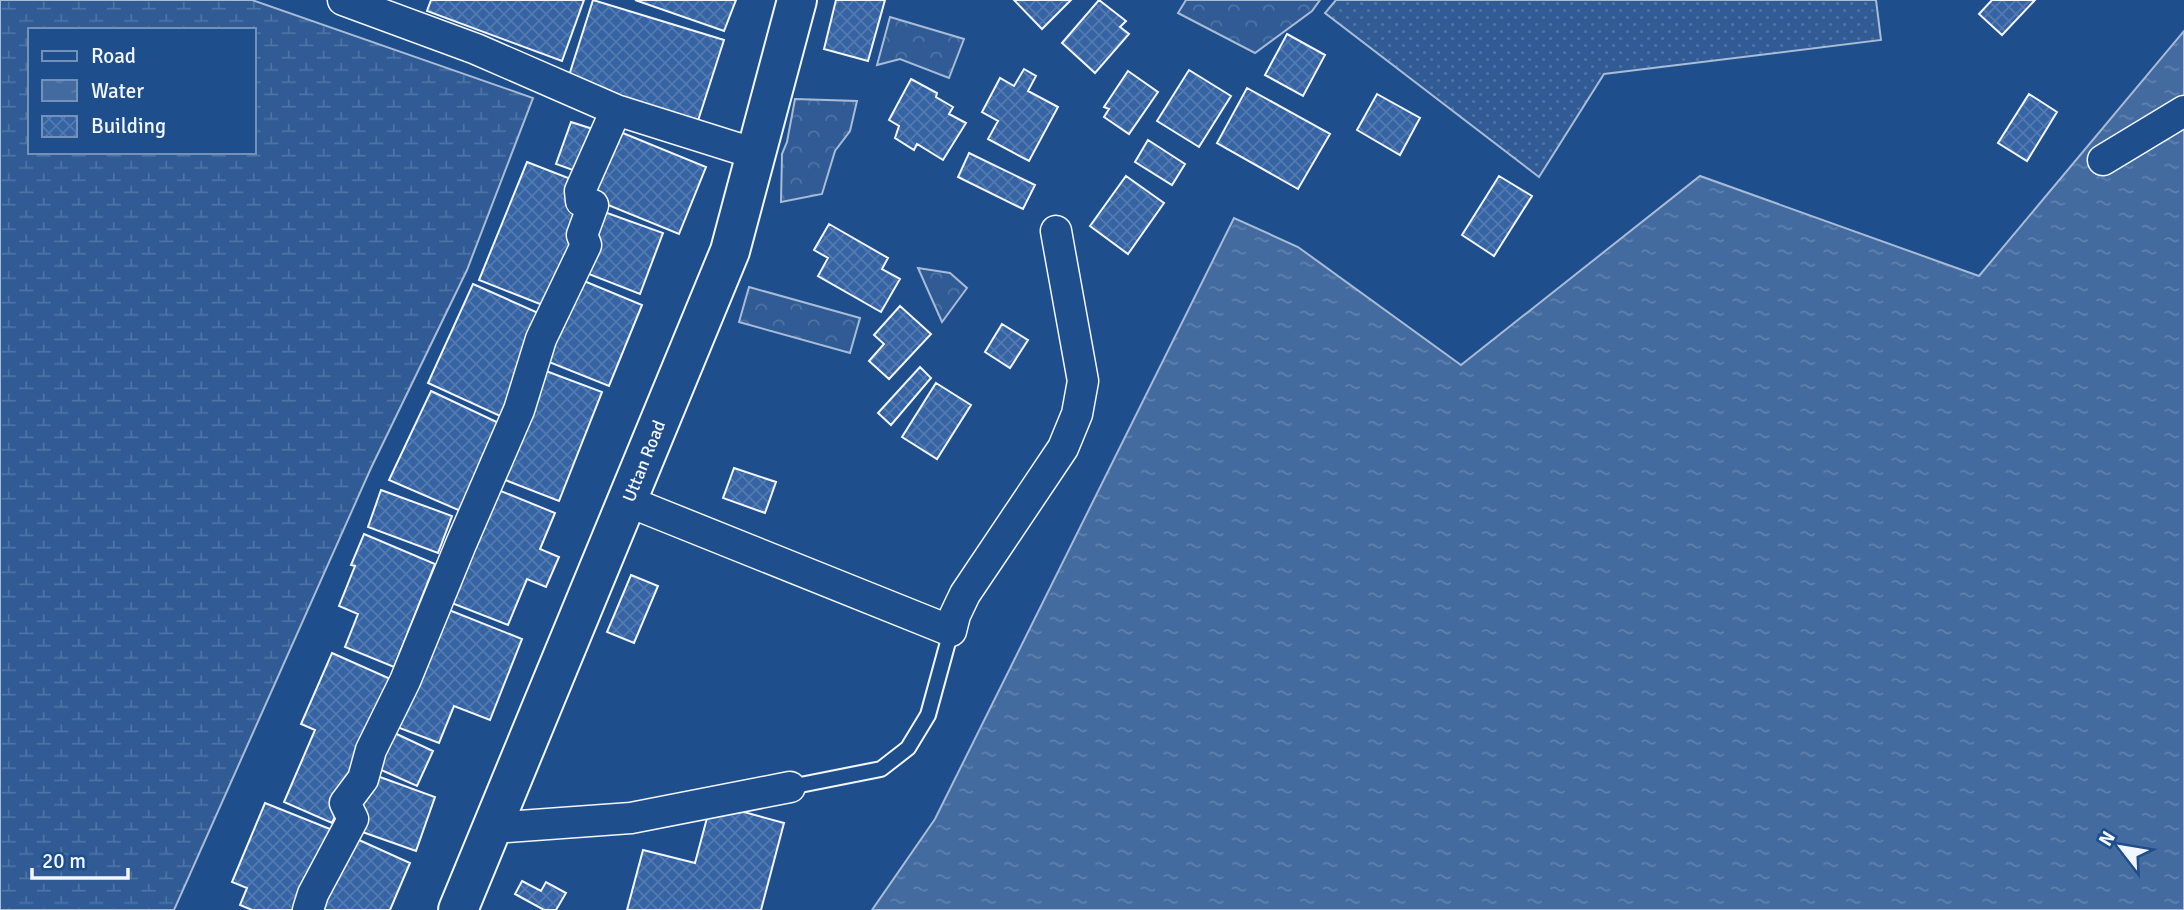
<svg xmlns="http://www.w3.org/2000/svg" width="2184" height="910" font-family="Signika,sans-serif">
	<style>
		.grass { fill: url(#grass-dots); stroke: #a8bbd7; stroke-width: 2 }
		.forest { fill: url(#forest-crowns); stroke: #a8bbd7; stroke-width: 2 }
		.wetland { fill: url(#wetland-marsh); stroke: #a8bbd7; stroke-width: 2; fill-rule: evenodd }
		.water { fill: url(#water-ripples); stroke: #a8bbd7; stroke-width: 2 }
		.building { fill: url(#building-cross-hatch); stroke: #f2f6ff; stroke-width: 2 }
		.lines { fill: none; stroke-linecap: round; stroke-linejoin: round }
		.lane-casing { stroke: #f2f6ff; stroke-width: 18 }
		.street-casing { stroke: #f2f6ff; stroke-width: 33 }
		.secondary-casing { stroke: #f2f6ff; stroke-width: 42 }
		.lane { stroke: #1f4e8c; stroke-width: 14 }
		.street { stroke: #1f4e8c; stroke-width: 30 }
		.secondary { stroke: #1f4e8c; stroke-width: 38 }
		.labels { text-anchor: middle; stroke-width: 5; stroke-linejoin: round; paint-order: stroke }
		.street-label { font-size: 18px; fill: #f2f6ff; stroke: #1f4e8c }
	</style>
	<defs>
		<pattern id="grass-dots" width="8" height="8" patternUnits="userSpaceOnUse" patternTransform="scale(1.75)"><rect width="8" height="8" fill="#305b95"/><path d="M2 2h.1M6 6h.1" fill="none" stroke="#4e73a5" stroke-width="1.8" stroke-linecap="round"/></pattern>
		<pattern id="forest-crowns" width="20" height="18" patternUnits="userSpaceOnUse" patternTransform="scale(1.75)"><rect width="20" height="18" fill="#305b95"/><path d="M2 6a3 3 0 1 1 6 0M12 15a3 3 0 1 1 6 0" fill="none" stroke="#4e73a5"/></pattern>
		<pattern id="wetland-marsh" width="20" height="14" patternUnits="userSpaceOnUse" patternTransform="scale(1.75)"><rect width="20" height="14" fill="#305b95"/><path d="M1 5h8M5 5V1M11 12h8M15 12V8" fill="none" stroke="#4e73a5"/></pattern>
		<pattern id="water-ripples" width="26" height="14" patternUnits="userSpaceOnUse" patternTransform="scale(1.75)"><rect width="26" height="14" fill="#446ba0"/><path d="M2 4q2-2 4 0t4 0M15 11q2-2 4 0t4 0" fill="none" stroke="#5f81ae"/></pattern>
		<pattern id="building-cross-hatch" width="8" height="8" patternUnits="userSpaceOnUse" patternTransform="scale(1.75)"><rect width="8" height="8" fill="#3563a3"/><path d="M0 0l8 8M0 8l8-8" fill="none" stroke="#537ab1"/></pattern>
	</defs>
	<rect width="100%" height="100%" fill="#1f4e8c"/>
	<path class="grass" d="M1336,0H1876L1881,40L1604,74L1539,177L1325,13Z"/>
	<path class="forest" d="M1186,0H1320L1312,11L1255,53L1178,13Z
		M890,17L964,39L949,78L900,59L877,65Z
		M795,99L857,101L850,131L835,151L822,194L781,202L782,154L787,142Z
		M918,268L950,273L967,288L942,322Z
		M749,287L860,318L850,353L739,322Z"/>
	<path class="wetland" d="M0,0H252L533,98L467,270L371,468L174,910H0ZM30,30H254V152H30Z"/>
	<path class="water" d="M2184,31V910H872L935,819L1234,218L1298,247L1461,365L1700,176L1979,276Z"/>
	<path class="building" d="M431,0H584L562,61L427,11Z
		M593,0L724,40L696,127L566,85Z
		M635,0H736L724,31Z
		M836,0H885L868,61L824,49Z
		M1014,0H1071L1042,29Z
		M1099,0L1126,21L1120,27L1129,34L1095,73L1062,43Z
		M1992,0H2035L2002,35L1979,14Z
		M1287,34L1325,55L1303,96L1265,75Z
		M1024,69L1036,76L1028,91L1058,107L1029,161L988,139L998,121L982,112L1000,78L1014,86Z
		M1189,70L1231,96L1199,147L1157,121Z
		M1128,71L1158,92L1129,134L1104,117L1109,109L1104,107Z
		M911,79L937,93L936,97L953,107L949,114L966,123L943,160L917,144L914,150L895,138L899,126L889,120Z
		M1247,88L1330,134L1298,189L1217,143Z
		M1377,94L1420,118L1400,155L1357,130Z
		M2029,94L2057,112L2027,161L1998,143Z
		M571,122L599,131L584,174L556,164Z
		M613,129L706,167L679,234L586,196Z
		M1148,140L1185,164L1172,185L1135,162Z
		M969,153L1035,185L1023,209L958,177Z
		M527,162L576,181L567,205L586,212L550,308L479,280Z
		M1126,176L1164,203L1128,254L1090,226Z
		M1499,176L1532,196L1494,256L1462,235Z
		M596,209L663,233L640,294L581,271Z
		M829,224L888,258L882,269L900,279L881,312L818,276L828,258L814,250Z
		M572,276L642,305L609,386L544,360Z
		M473,284L545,316L500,416L428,383Z
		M900,306L931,334L889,379L869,361L884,344L874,335Z
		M1002,324L1028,340L1010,368L985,352Z
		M920,367L931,378L891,425L878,413Z
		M538,368L602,392L559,501L495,476Z
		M936,383L971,405L937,459L902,437Z
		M431,391L503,425L463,512L389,480Z
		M734,468L776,482L765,513L723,498Z
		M491,487L555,513L540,549L559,557L546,587L527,579L508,625L444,600Z
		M381,490L452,516L438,553L368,527Z
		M364,534L435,564L394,667L345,647L358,614L339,606L355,566L351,565Z
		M631,575L658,586L634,643L607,632Z
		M444,608L522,639L490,720L454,706L439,743L397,727Z
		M332,653L395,681L332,823L284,802L315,730L301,724Z
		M386,729L433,751L417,786L370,765Z
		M369,773L435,797L416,851L354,829Z
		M265,803L340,833L299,910H252L240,905L247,888L232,882Z
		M711,803L784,823L761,910H627L643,850L695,863Z
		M348,835L410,863L390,910H310Z
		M522,881L541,891L546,882L566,893L556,910H544L515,894Z"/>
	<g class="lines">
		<defs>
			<path id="lane" d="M790,787L881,769L908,748L928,715L951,631"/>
			<path id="street" d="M343,0L476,49L616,110L756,154
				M2103,160L2184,111
				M627,501L951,631L955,615L965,594L1063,448L1077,414L1083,381L1056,231
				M492,828L631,818L790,787
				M308,910L313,894L353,819L345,803L363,779L371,750L405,681L461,544L519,410L541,339L586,245L582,235L593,205L581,201L580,191L616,110"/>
			<path id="secondary" d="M458,910L730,251L797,0"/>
		</defs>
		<use href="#lane" class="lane-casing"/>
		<use href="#street" class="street-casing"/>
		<use href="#secondary" class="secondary-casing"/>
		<use href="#lane" class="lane"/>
		<use href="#street" class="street"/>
		<use href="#secondary" class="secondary"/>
	</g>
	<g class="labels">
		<g class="street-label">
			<text transform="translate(644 461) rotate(-68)" y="6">Uttan Road</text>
		</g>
	</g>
	<rect x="28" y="28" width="228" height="126" fill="#1f4e8c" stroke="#7391ba" stroke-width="2"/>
	<rect x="42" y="51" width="35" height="10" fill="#1f4e8c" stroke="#7391ba" stroke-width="2"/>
	<text x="91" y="63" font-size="21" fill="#f2f6ff">Road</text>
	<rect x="42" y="80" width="35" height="21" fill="url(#water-ripples)" stroke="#7391ba" stroke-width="2"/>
	<text x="91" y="98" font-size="21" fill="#f2f6ff">Water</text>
	<rect x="42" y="116" width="35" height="21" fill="url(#building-cross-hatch)" stroke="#7391ba" stroke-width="2"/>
	<text x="91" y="133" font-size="21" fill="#f2f6ff">Building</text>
	<g transform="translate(2121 847) rotate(301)" stroke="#1f4e8c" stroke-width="5" paint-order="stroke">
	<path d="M0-5L12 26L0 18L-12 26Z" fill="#f2f6ff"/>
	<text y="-10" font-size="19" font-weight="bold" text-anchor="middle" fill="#f2f6ff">N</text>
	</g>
	<path d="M32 868v10h96v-10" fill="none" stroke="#f2f6ff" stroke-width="3.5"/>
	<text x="42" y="868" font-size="21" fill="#f2f6ff" stroke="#1f4e8c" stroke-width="5" paint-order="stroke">20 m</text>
</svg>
